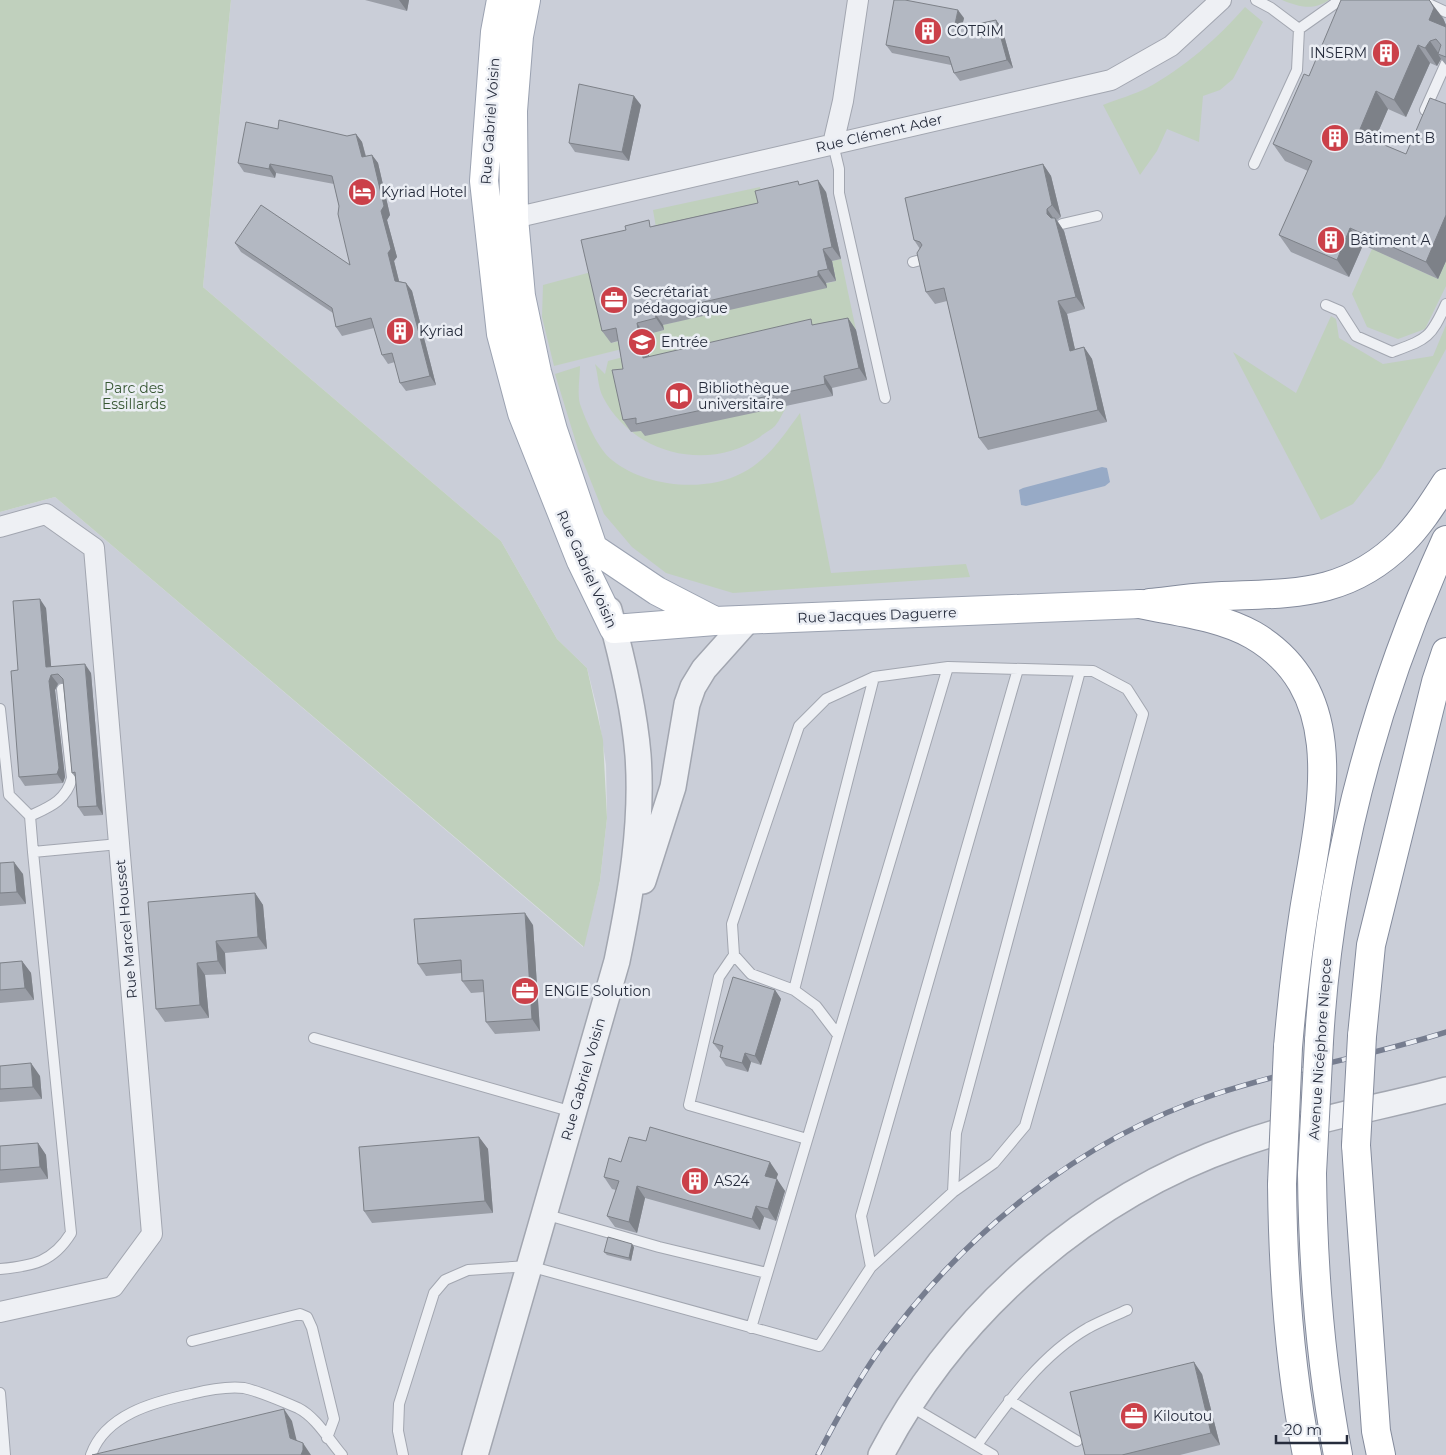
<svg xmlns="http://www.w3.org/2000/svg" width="1446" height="1455" font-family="Montserrat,sans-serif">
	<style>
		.built { fill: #caced8 }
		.green { fill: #c0d0bd }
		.water { fill: #97aac6 }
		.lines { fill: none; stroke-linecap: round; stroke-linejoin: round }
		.service-casing { stroke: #a2a6b0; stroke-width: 12 }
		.minor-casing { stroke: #a2a6b0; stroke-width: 22 }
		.tertiary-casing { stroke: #a2a6b0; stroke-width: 28 }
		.primary-casing { stroke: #9ba2b1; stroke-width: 30 }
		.trunk-casing { stroke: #848b9c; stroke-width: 30 }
		.motorway-casing { stroke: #848b9c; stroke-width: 30 }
		.service { stroke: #eef0f4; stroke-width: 10 }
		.minor { stroke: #eef0f4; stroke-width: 20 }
		.tertiary { stroke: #eef0f4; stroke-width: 25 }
		.primary { stroke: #fff; stroke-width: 28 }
		.trunk { stroke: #fff; stroke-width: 28 }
		.motorway { stroke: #fff; stroke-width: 28 }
		.rail-casing { stroke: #767d8f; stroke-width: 5.5 }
		.rail { stroke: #ebeef4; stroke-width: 4; stroke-dasharray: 11; stroke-linecap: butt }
		.trunk-bridge-casing { stroke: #848b9c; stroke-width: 30; stroke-linecap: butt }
		.motorway-bridge-casing { stroke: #848b9c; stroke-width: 30; stroke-linecap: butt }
		.trunk-bridge { stroke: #fff; stroke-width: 28 }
		.motorway-bridge { stroke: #fff; stroke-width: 28 }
		.wall { fill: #9a9ea7 }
		.shaded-wall { fill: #7d8188 }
		.building { fill: #b3b8c2; stroke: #7d8188 }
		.labels { text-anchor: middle; stroke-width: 5; stroke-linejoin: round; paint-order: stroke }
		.poi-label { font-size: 14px; fill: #262c3c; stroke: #ebeef4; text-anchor: start }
		.street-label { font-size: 14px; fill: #262c3c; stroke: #ebeef4 }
		.park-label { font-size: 14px; fill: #375733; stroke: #ebeef4 }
	</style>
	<rect width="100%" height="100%" fill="#dcdfe6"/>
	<path class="built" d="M231,0H1446V1455H0V512L55,497L583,947L600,881L607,818L606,765L598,712L587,668L557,639L501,541L203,287Z"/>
	<path class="green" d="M0,0H231L203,287L501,541L557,639L587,668L603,740L607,818L600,881L584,947L55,497L0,512Z
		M1282,0H1329C1313,11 1299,7 1282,0Z
		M1245,7L1263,22L1233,79L1220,90L1203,96L1199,142L1167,129L1157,151L1140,175L1103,105C1118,99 1133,95 1147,88C1184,68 1218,38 1245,7Z
		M760,187L766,215L658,239L653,210Z
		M1383,224V254L1438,279L1446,261V286L1425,329L1398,339L1367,327L1352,294Z
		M841,259L856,330L652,370L645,335L664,330L663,325L836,281L832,261Z
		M595,271L611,343L624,340L626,348L554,366L542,317L543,285Z
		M1331,316L1336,319L1339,338L1383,364L1433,356L1446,325V349L1381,468L1353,504L1321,520L1233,352L1296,393Z
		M627,356L632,432L787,406C783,412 780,420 775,426C771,430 764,433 760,437C708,473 632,454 603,397C598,388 598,374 595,364L605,374L608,361Z
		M580,366C580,377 577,393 580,404C586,421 598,449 612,460C645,487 705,493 742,473C768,460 783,436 800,413L831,573L966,564L970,577L733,593L666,573L632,547L604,514L578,449L555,374Z"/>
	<path class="water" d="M1102,467L1107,468L1110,482L1105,486L1026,506L1021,505L1019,490L1023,488Z"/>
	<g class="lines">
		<defs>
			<path id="service" d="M1420,0L1446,12
				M1299,29L1340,0
				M1425,110L1446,63
				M833,144L839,169V193L885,398
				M1254,164L1297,70L1299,29L1271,8L1256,0
				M1062,224L1097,216
				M913,262L924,259
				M1326,305L1340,311L1356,336L1392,352C1427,339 1430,339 1446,304
				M0,709L9,795L30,816L33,852
				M30,816C49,807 66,801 72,778L62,689
				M734,955L719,977L689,1105L807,1139
				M794,990L874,677
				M838,1035L816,1006L794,990L751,974L734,955L732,924L799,726L826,699L874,677L948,667
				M314,1038L573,1112
				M953,1192L956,1133L1080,671
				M544,1214L659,1247L767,1273
				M871,1267L861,1216L1018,669
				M0,1269C33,1266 53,1262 71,1233L33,852L119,844
				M192,1341L300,1314L307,1317L312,1328L334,1419L327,1438
				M0,1393L5,1455
				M1009,1400L1077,1441
				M910,1406L993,1455
				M977,1445C1008,1402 1041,1355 1088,1328C1101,1321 1114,1316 1127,1310
				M91,1455C105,1415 153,1402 191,1394C207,1390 226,1386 244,1388C258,1391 284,1402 298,1408C316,1417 329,1440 342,1455
				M403,1455L398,1431L399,1404L434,1293L445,1280L468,1270L529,1266L819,1346L871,1267L953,1192L994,1163L1025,1126L1143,714L1127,689L1093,671L948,667L751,1328"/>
			<path id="minor" d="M833,144L843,101L858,0
				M514,218L1111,80L1171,46L1221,0
				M0,527L46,514L94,548L152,1234L113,1287L0,1312"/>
			<path id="tertiary" d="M643,881L673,787L687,704L693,687L704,669L747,621
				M475,1455L617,961C631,893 643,825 638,755C634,706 622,657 609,610
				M881,1455C955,1313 1086,1198 1238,1145C1305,1121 1377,1108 1446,1090"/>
			<path id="primary" d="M501,0L495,32L484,181L501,334L522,413L581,561L614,629L715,621L1140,604
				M526,0L519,36L513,111L514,218L521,296L537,372L553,430L593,548L657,591L715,621"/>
			<path id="trunk" d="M1150,603C1169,601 1188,598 1207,597C1284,592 1343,601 1403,541C1420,524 1433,503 1446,483
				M1362,1036L1371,945L1436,682L1446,652
				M1319,1041C1329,867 1374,699 1446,540
				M1356,1145L1376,1431L1381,1455
				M1312,1173C1313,1268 1320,1361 1338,1455"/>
			<path id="motorway" d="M1140,604C1177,612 1220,616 1253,635C1354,694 1319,817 1304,911C1297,956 1292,1001 1288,1047
				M1282,1184C1283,1275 1289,1365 1307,1455"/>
		</defs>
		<use href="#service" class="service-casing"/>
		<use href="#minor" class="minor-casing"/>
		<use href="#tertiary" class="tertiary-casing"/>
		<use href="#primary" class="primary-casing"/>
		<use href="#trunk" class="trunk-casing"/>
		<use href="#motorway" class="motorway-casing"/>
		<use href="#service" class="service"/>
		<use href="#minor" class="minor"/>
		<use href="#tertiary" class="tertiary"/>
		<use href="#primary" class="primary"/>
		<use href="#trunk" class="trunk"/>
		<use href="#motorway" class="motorway"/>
		<defs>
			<path id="rail" d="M818,1455C836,1420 855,1385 878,1352C961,1236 1079,1139 1216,1094C1292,1069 1370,1056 1446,1032"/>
		</defs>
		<use href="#rail" class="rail-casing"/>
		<use href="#rail" class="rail"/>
		<defs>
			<path id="trunk-bridge" d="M1356,1145L1362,1036
				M1312,1173L1319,1041"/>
			<path id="motorway-bridge" d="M1282,1184L1288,1047"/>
		</defs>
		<use href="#trunk-bridge" class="trunk-bridge-casing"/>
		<use href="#motorway-bridge" class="motorway-bridge-casing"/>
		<use href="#trunk-bridge" class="trunk-bridge"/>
		<use href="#motorway-bridge" class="motorway-bridge"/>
	</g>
	<path class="wall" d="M365,0H409L407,11Z
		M964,18L962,28H1002L1013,68L960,81L954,73L951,65L892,53L886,45Z
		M1443,18L1446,25V65L1441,59L1437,66L1430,63L1406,117L1388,109L1374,141L1406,154L1446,104V261L1438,279L1363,245L1349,277L1291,252L1279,235L1308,171L1285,161L1273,144L1309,76Z
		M641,105L629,161L575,152L569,143Z
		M356,134L362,142L366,156L372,155L378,163L390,215L387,220L397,257L394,261L399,281L406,283L412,291L436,385L406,391L400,383L395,362L388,364L382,355L374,328L342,336L336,327L333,313L241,252L235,243L350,265L339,206L334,184L276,173L275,178L244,172L238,163Z
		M1043,164L1051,176L1061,217L1057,220L1064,231L1085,309L1067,314L1075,349L1084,347L1092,359L1107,422L988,450L979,438L947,301L935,304L926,292L920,249L914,240Z
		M801,184L826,192L841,259L832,261L836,281L826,283L827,288L663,325L664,330L645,335L649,357L848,318L856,330L867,380L832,388L833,396L645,436L641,431L631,432L623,420V369L618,341L611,343L602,331L653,226L758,203Z
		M46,608L51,667L91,673L103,815L84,816L78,807L76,778L72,773L63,683L58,684L55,690L65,777L63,783L25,786L19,777L18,670Z
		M0,863L23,874L26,904L0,906Z
		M255,893L263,905L267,949L225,953L226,974L205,975L209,1018L165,1022L156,1009Z
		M533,925L540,1031L495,1034L486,1022L484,992L471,993L462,981V973L426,976L418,964Z
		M22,961L31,973L34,1000L0,1003V963Z
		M775,990L781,999L761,1065L751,1062L748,1072L726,1066L720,1057L721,1053L720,1052L713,1043Z
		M0,1066L40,1076L42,1099L0,1102Z
		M479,1137L488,1149L493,1213L372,1223L364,1211Z
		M646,1141L778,1174L776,1179L785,1191L776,1221L764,1217L760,1230L645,1198L637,1233L615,1227L607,1216L616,1190L612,1189L604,1177Z
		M38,1143L46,1155L48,1179L0,1183V1146Z
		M634,1247L631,1261L607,1255L604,1252Z
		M1202,1374L1220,1445L1180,1455H1085Z"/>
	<path class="shaded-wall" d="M399,0H409L407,11Z
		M1430,1L1443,18L1446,25L1441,37L1429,20Z
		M958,10L964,18L959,37L954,29Z
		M996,20L1002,28L1013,68L1007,60Z
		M1430,41L1439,54H1438L1441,59L1437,66L1425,48Z
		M1418,45L1430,63L1406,117L1394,100Z
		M1376,91L1388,109L1370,151L1358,134Z
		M634,96L641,105L629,161L622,152Z
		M356,134L362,142L368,166L362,157Z
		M372,155L378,163L390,215L387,220L397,257L394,261L401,289L395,281L388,253Z
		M270,164L276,173L275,178L269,169Z
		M1043,164L1051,176L1061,217L1052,205Z
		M818,180L826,192L841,259L832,247Z
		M1047,209L1056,222L1055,226L1047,214Z
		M1446,215V261L1438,279L1426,262Z
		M1055,218L1064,231L1085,309L1076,297Z
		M1350,228L1363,245L1349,277L1337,260Z
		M823,249L832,261L836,281L828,269Z
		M818,271L826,283L827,288L818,276Z
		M406,283L412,291L436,385L430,376Z
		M1058,301L1067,314L1078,363L1070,351Z
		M655,313L663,325L664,330L656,318Z
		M848,318L856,330L867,380L859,368Z
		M637,323L645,335L652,370L643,358Z
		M1084,347L1092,359L1107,422L1098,410Z
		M824,376L832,388L833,396L825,384Z
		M40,599L46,608L52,676L46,667Z
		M85,664L91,673L103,815L97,806Z
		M51,675L58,684L55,690L65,777L63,783L57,774L49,681Z
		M14,862L23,874L26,904L17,892Z
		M255,893L263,905L267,949L258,937Z
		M525,913L533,925L540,1031L532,1019Z
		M216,941L225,953L226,974L218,961Z
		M22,961L31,973L34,1000L25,988Z
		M197,963L205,975L209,1018L200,1005Z
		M775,990L781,999L761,1065L755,1056Z
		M745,1053L751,1062L748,1072L742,1063Z
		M31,1063L40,1076L42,1099L33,1087Z
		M479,1137L488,1149L493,1213L485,1201Z
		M38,1143L46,1155L48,1179L40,1167Z
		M770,1162L778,1174L773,1188L765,1176Z
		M777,1179L785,1191L776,1221L768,1209Z
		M637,1186L645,1198L637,1233L629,1222Z
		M756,1206L764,1217L760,1230L752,1219Z
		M632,1244L634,1247L631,1261L629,1258Z
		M1194,1362L1202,1374L1220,1445L1211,1433Z
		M284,1409L292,1421L299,1450L290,1438Z
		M303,1443L311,1455H301Z"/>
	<path class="building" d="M894,0H905L958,10L954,29L996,20L1007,60L954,73L949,57L886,45Z
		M1341,0H1429L1430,1L1434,8L1429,20L1446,27V57L1438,54L1441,45L1436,39L1430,41L1425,48L1418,45L1394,100L1376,91L1358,134L1406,154L1430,98L1446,104V215L1426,262L1350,228L1337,260L1279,235L1312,161L1273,144L1304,74L1309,76Z
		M579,84L634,96L622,152L569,143Z
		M279,120L347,136L356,134L362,157L372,155L384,206L381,211L391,249L388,253L395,281L406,283L430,376L400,383L392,353L382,355L371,318L336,327L332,308L235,243L261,205L350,265L338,214L339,206L332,176L270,164L269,169L238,163L246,122L278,129Z
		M1043,164L1052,205L1047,209V214L1051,218H1055L1076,297L1058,301L1070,351L1084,347L1098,410L979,438L944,288L926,292L917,253L922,245L920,242L914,240L905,198Z
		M818,180L832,247L823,249L828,269L818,271V276L655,313L656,318L637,323L643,358L811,319L812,325L848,318L859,368L824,376L825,384L636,424V418L623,420L612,370L623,369L616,328L602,331L581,240L626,230L625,226L649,220L650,227L758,203L755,191L798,181L799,185Z
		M40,599L46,667L85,664L97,806L78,807L75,772L72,773L63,679L58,674L51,675L49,681L59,768L57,774L19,777L11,671L18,670L13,601Z
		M14,862L17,892L0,893V863Z
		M255,893L258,937L216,941L218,961L197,963L200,1005L156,1009L148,902Z
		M525,913L532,1019L486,1022L483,980L462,981L461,960L418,964L414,919Z
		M22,961L25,988L0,990V963Z
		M733,977L775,990L755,1056L745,1053L742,1063L720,1057L723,1046L713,1043Z
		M31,1063L33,1087L0,1089V1066Z
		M650,1127L770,1162L765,1176L777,1179L768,1209L756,1206L752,1219L637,1186L629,1222L607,1216L619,1181L604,1177L609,1158L621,1162L629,1137L646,1141Z
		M479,1137L485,1201L364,1211L359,1147Z
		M38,1143L40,1167L0,1170V1146Z
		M608,1237L632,1244L629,1258L604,1252Z
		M1194,1362L1211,1433L1122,1455H1085L1070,1392Z
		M284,1409L290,1438L303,1443V1450L301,1455H92Z"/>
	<defs>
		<symbol id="building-disc" viewBox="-11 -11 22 22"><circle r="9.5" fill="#cb4049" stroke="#ebeef4"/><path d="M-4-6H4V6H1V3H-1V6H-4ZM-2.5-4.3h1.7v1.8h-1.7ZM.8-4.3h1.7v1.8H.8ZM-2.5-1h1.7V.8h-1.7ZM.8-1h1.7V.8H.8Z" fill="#fff"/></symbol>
		<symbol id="hotel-disc" viewBox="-11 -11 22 22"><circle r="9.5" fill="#cb4049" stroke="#ebeef4"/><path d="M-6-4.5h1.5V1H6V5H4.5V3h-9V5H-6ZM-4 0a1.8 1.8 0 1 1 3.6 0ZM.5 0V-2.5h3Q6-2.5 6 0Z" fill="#fff"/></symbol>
		<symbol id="office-disc" viewBox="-11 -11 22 22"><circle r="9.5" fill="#cb4049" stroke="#ebeef4"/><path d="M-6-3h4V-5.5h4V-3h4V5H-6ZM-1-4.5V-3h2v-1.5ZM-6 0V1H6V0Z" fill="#fff"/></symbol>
		<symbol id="university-disc" viewBox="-11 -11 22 22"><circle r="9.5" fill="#cb4049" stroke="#ebeef4"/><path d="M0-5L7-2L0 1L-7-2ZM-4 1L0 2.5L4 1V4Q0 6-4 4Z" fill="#fff"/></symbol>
		<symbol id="library-disc" viewBox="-11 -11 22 22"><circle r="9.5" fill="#cb4049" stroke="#ebeef4"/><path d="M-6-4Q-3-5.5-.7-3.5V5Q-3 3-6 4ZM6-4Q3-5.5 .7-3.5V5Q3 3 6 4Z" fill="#fff"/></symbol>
	</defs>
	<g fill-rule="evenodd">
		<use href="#building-disc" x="912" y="15" width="32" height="32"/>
		<use href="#building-disc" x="1370" y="37" width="32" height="32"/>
		<use href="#building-disc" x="1319" y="122" width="32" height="32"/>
		<use href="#hotel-disc" x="346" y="176" width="32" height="32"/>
		<use href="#building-disc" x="1315" y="224" width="32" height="32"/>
		<use href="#office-disc" x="598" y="284" width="32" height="32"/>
		<use href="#building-disc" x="384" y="315" width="32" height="32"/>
		<use href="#university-disc" x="626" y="326" width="32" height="32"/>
		<use href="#library-disc" x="663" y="380" width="32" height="32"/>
		<use href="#office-disc" x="509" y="975" width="32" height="32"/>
		<use href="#building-disc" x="679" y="1165" width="32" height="32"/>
		<use href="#office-disc" x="1118" y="1400" width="32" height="32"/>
	</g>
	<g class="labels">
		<g class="poi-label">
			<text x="947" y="36">COTRIM</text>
			<text x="1367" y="58" text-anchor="end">INSERM</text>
			<text x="1354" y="143">Bâtiment B</text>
			<text x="381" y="197">Kyriad Hotel</text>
			<text x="1350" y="245">Bâtiment A</text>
			<text x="633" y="297">Secrétariat<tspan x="633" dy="16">pédagogique</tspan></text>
			<text x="419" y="336">Kyriad</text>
			<text x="661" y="347">Entrée</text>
			<text x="698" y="393">Bibliothèque<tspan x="698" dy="16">universitaire</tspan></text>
			<text x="544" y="996">ENGIE Solution</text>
			<text x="714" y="1186">AS24</text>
			<text x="1153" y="1421">Kiloutou</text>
		</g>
		<g class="street-label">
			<text transform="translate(490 121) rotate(-86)" y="5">Rue Gabriel Voisin</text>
			<text transform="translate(879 133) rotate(-13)" y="5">Rue Clément Ader</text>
			<text transform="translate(587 569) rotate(66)" y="5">Rue Gabriel Voisin</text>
			<text transform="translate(877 615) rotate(-2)" y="5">Rue Jacques Daguerre</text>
			<text transform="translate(126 929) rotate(-95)" y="5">Rue Marcel Housset</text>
			<text transform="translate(1320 1049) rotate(-86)" y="5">Avenue Nicéphore Niepce</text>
			<text transform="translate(583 1079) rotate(-74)" y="5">Rue Gabriel Voisin</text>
		</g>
		<g class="park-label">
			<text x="134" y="393">Parc des<tspan x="134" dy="16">Essillards</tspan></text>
		</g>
	</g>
	<path d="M1276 1435v8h71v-8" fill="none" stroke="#262c3c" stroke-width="2.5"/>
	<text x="1284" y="1435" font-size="15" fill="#262c3c" stroke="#ebeef4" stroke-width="4" paint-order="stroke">20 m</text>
</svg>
